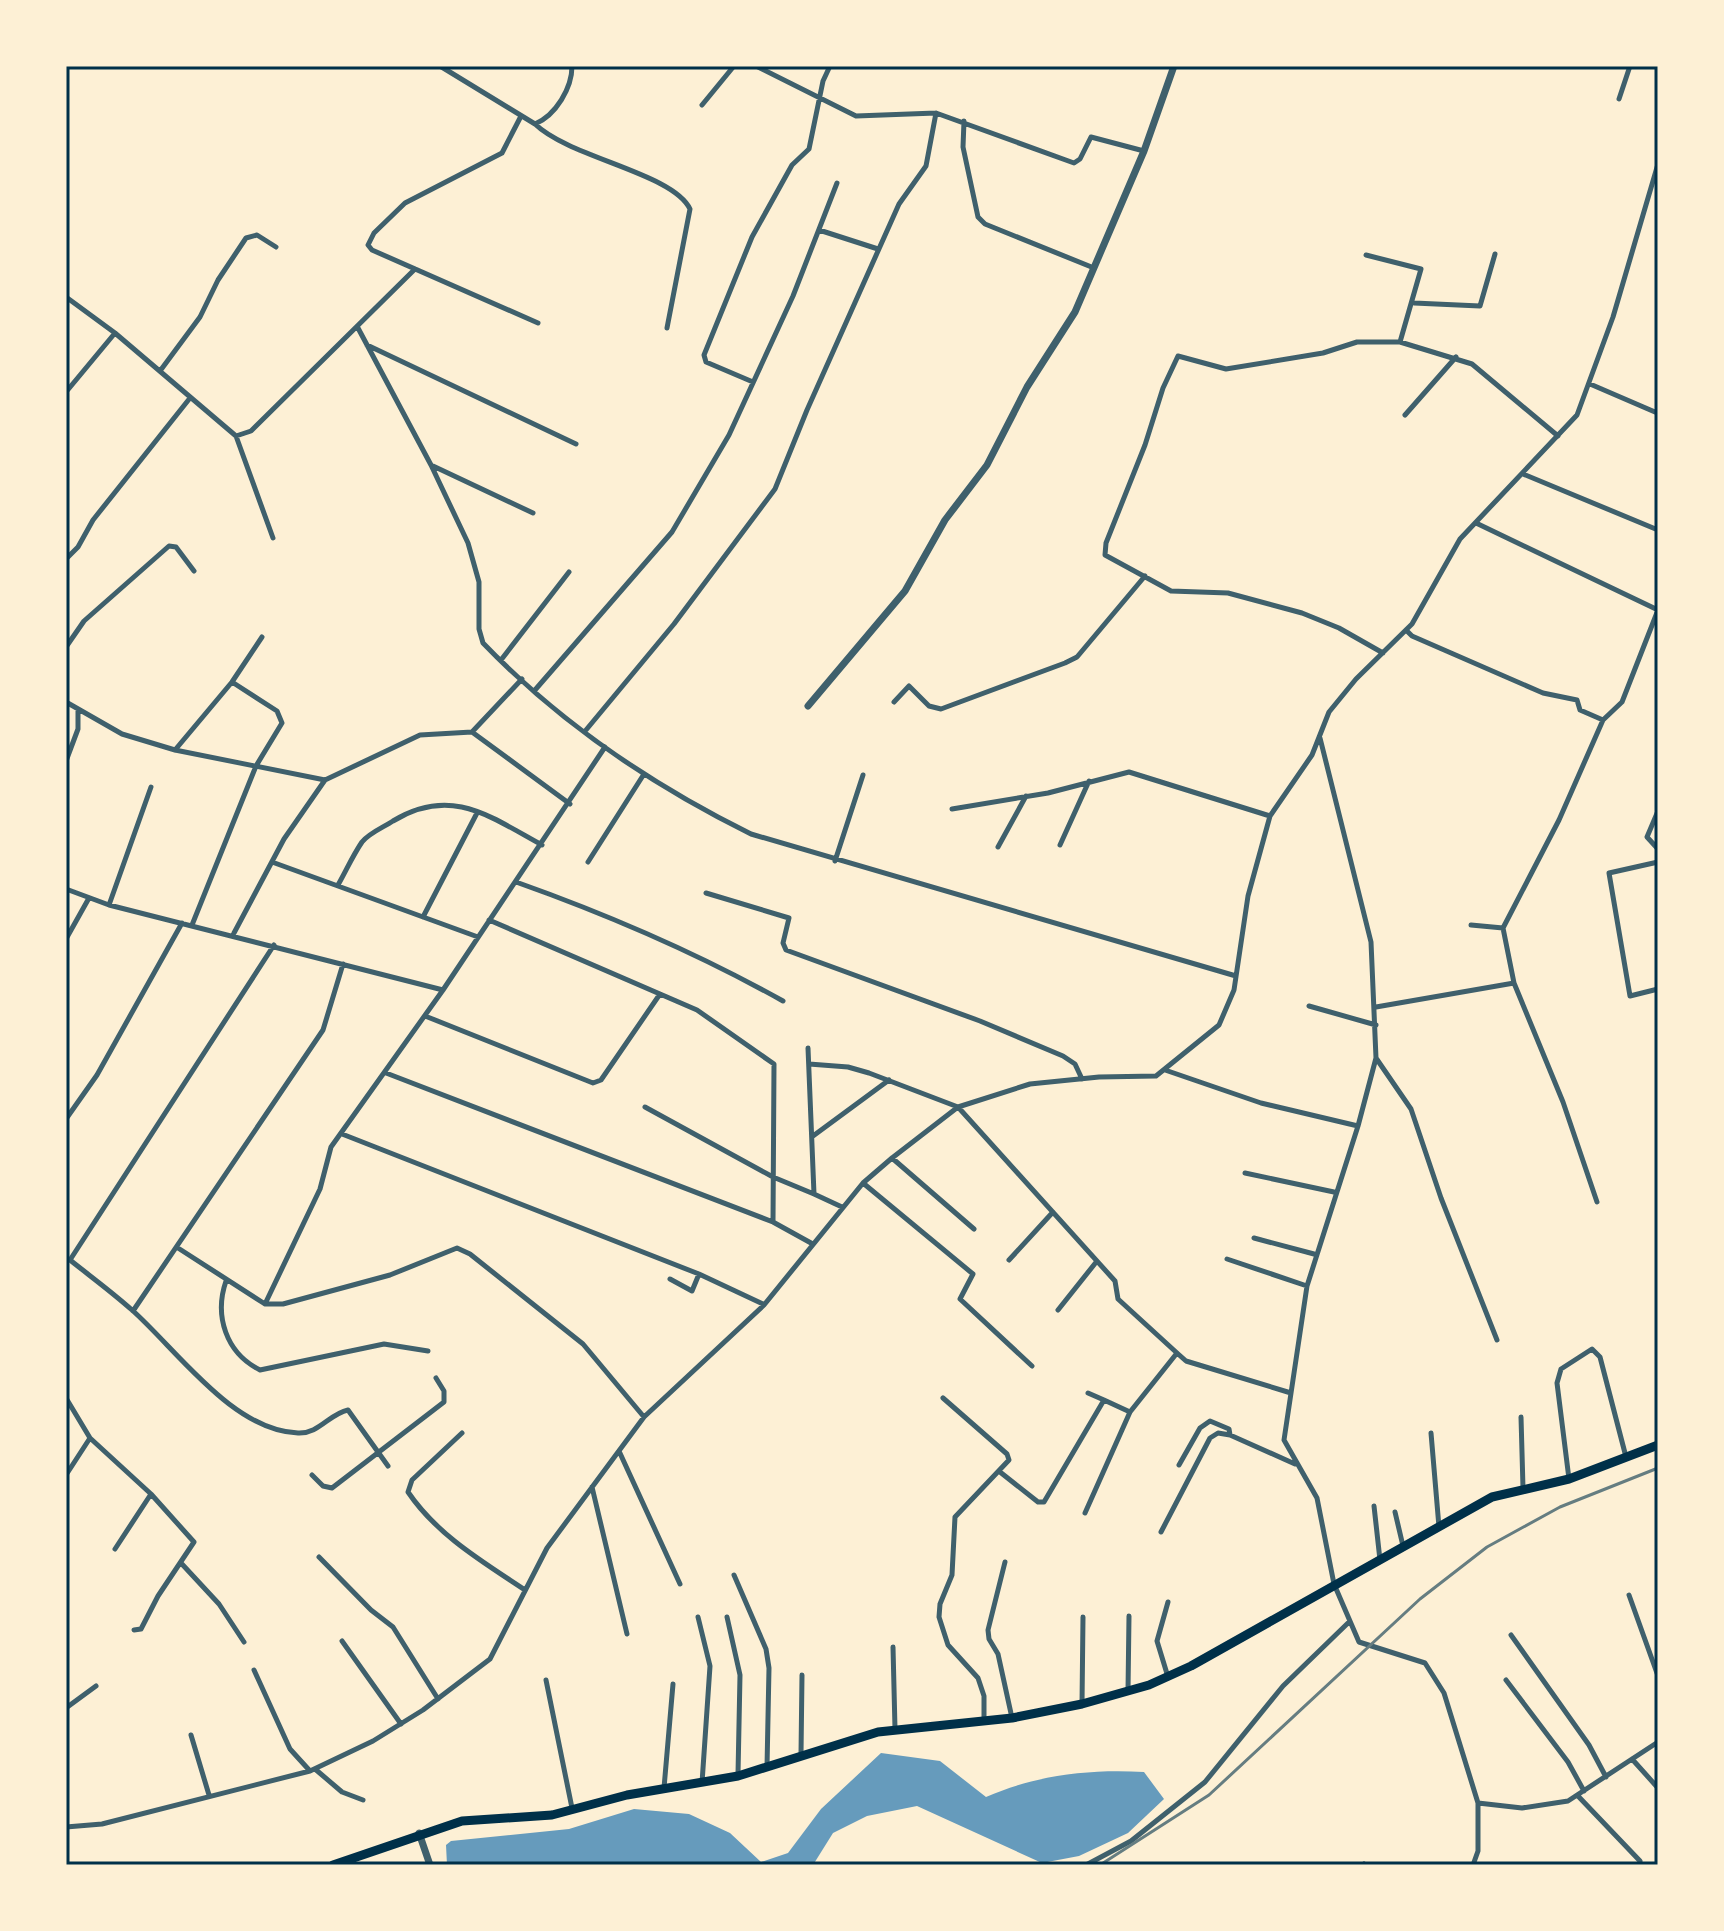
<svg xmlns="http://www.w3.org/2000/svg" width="1724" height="1931" font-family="'Fira Sans Condensed',sans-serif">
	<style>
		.water { fill: #669bbc }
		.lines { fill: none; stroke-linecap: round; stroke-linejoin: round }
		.minor { stroke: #3f606c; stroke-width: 5 }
		.tertiary { stroke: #3f606c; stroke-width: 7 }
		.primary { stroke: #003049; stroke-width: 9 }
		.rail { stroke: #657d81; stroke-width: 3 }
		.neatline { fill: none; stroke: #003049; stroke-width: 3 }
	</style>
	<rect width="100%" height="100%" fill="#fdf0d5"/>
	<path class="water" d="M881,1753L940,1761L986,1797C1036,1775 1089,1769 1144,1772L1164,1799L1128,1833L1079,1856L1042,1863L917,1806L867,1816L833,1833L813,1865H447L446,1845L451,1841L569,1829L634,1809L689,1814L730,1833L761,1862L788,1853L821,1809Z"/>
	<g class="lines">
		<path class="minor" d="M440,66L535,124C556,115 572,88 572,66
			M756,66L856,116L936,113L1074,163L1080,159L1091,137L1144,151
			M1619,99L1630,66
			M702,105L734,66
			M520,118L502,153L405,203L374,233L368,245L372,250L538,323
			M964,121L963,147L978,217L985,224L1094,268
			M535,124C570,158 673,173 690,209L667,328
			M819,230L878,249
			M1366,255L1421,269L1400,342
			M66,297L115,333L236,436L273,538
			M1414,303L1480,306L1495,254
			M358,328L431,465L468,543L479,582V629L483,643C559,722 654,786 751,834L1236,976
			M367,345L576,444
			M160,371L200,317L218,280L246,238L257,235L276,247
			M753,382L706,362L704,355L752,237L792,165L809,149L823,81L830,66
			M1590,384L1655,412L1658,410
			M66,392L115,333
			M1405,415L1456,357
			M236,436L251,431L415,269
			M433,466L533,513
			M1523,474L1658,530
			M1476,523L1658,610L1622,702L1603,720L1559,820L1503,928L1514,983L1563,1102L1597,1202
			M66,559L78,547L93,520L190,398
			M1406,630L1412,636L1543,693L1577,700L1580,710L1603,720
			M66,647L84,621L169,546L176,547L194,571
			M1383,653L1339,628L1302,613L1228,593L1171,591L1105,555L1106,543L1145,445L1163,388L1178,356L1226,369L1323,353L1357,342H1400L1472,364L1558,436
			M501,660L569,572
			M535,690L672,532L729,435L793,296L837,183
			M66,702L122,734L175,750L325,780L420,735L472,732L522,679
			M894,702L909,686L929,706L941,709L1065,663L1077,657L1145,576
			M586,730L674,624L775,489L807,410L899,204L926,166L936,113
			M472,732L570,804
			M1320,738L1371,942L1376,1058L1358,1126L1307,1286L1284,1440L1317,1498L1334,1584L1359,1642L1425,1663L1444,1693L1478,1803V1851L1473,1865
			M175,750L232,682L262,637
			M66,761L78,729V711
			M952,809L1048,793L1129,772L1270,816
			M1658,811L1647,837L1658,849
			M1060,845L1089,781
			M998,847L1026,796
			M835,861L863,775
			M272,862L478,937
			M588,862L644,774
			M1658,862L1609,873L1630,996L1658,989
			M516,882C609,915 697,953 783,1001
			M338,885C346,871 353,855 362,842C369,833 384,827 393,821C451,786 489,816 542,845
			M66,889L109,905L443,990L605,747
			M706,893L789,918L783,943L786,950L980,1021L1063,1056L1075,1064L1082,1079
			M109,905L151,787
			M423,917L477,813
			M489,920L697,1010L774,1064L773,1222
			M192,925L256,766L282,723L277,711L232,682
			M1471,925L1503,928
			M234,933L284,839L325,780
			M66,939L89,898
			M274,945L70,1260C90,1276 112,1292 132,1310C177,1350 233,1431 298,1433C319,1434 329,1414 348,1410L388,1466
			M1309,1006L1376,1025
			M1376,1007L1514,983
			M425,1016L593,1083L601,1080L660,994
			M808,1048L814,1194L842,1207
			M1376,1058L1411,1109L1441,1198L1497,1340
			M809,1064L848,1067L869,1073L958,1107L1115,1281L1118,1299L1177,1353L1186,1361L1291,1393
			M1165,1070L1261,1103L1358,1126
			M386,1073L773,1222L811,1243
			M645,1107L773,1177L814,1194
			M66,1119L97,1075L182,923
			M342,1134L699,1274L763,1304
			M813,1136L889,1080
			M892,1158L974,1229
			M1245,1173L1334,1192
			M863,1183L973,1274L960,1299L1032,1366
			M1254,1238L1314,1254
			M178,1248L265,1304H283L390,1275L457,1248L470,1254L583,1344L644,1417
			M1227,1259L1307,1286
			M1009,1260L1053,1212
			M670,1279L692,1291L699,1274
			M226,1281C214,1316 226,1353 260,1370L384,1344L428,1351
			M265,1304L320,1189L331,1147L443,990
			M1058,1310L1097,1261
			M133,1311L323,1030L343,964
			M1088,1393L1104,1400
			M66,1398L90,1438L151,1494L194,1542L158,1596L141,1629L134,1630
			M943,1398L1007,1454L1009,1460L955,1517L952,1575L940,1604L939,1617L948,1645L978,1678L984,1696V1720
			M1521,1417L1523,1488
			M462,1433L412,1480L408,1492C437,1535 483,1562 525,1590
			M1431,1433L1439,1527
			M619,1451L680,1584
			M1179,1465L1200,1428L1210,1421L1229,1429L1230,1435
			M1000,1472L1038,1502H1044L1104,1400L1130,1412
			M66,1475L90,1438
			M312,1475L323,1486L332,1488L431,1412L444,1402V1391L436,1378
			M1569,1479L1557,1383L1561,1369L1592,1349L1600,1357L1626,1457
			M592,1487L627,1634
			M1374,1506L1380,1560
			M1395,1512L1403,1546
			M1085,1513L1130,1412L1177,1353
			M1161,1532L1210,1438L1218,1433L1230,1435L1295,1464
			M115,1549L151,1494
			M319,1557L371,1610L393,1627L438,1699
			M1005,1562L988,1630L989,1639L998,1654L1012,1718
			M181,1563L219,1604L244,1642
			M734,1575L766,1649L769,1668L767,1767
			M1629,1595L1658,1676
			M1168,1602L1157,1641L1168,1677
			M698,1617L710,1666L702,1783
			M727,1617L740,1675L738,1774
			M1511,1635L1589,1745L1606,1777
			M342,1641L401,1724
			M893,1647L895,1729
			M254,1670L290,1749L310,1771
			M546,1680L572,1808
			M1506,1680L1568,1762L1584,1791
			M1128,1691L1129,1616
			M1082,1704L1083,1617
			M66,1708L96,1686
			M191,1735L209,1795
			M801,1754L802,1675
			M1632,1759L1658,1788
			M315,1769L342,1792L363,1800
			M664,1788L673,1684
			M1578,1796L1640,1861
			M1478,1803L1522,1808L1568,1801L1658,1742
			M66,1827L102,1824L310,1771L373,1741L423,1710L490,1659L547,1548L644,1417L764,1305L863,1183L892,1158L958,1107L1030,1084L1099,1077L1156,1076L1219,1025L1234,990L1248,896L1270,816L1312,755L1329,712L1356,679L1412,624L1460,539L1577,415L1613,317L1658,164
			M1364,1864L1365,1865
			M1086,1865L1131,1841L1205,1782L1283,1686L1348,1623"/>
		<path class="tertiary" d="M808,706L905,591L945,520L987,465L1027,387L1075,312L1144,151L1174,66
			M419,1833L430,1865"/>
		<path class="primary" d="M333,1865L462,1821L552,1815L627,1795L738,1776L878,1732L1012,1718L1082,1704L1149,1685L1191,1666L1492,1497L1569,1479L1658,1445"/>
		<path class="rail" d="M1100,1865L1209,1795L1420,1599L1487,1547L1560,1507L1658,1468"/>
	</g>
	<rect width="1724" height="1931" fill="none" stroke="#fdf0d5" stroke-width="136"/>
	<rect x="68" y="68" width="1588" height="1795" class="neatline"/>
</svg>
